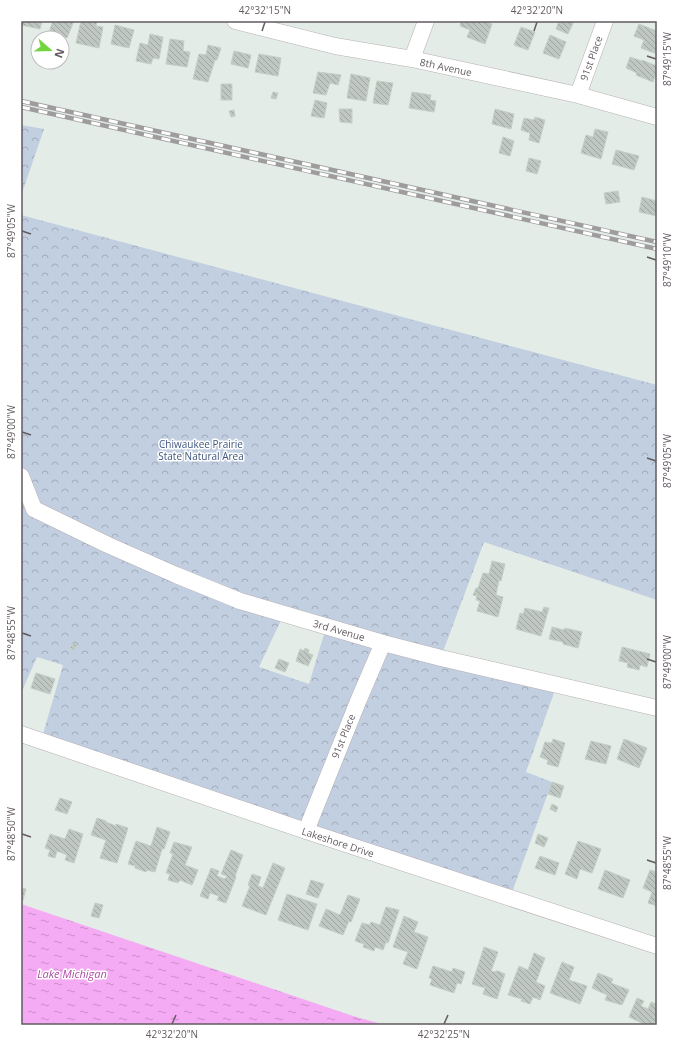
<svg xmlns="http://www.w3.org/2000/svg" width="678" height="1046" font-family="'Open Sans',sans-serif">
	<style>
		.forest { fill: url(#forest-crowns); fill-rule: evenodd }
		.water { fill: url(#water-ripples) }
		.building { fill: url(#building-back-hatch); stroke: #c2d0c6 }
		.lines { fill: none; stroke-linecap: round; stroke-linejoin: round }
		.minor-casing { stroke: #b7b0b5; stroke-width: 17 }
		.minor { stroke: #fff; stroke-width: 16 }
		.rail-casing { stroke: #9f9c9e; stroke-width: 4.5 }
		.rail { stroke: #fff; stroke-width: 3; stroke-dasharray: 9; stroke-linecap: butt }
		.ticks { fill: none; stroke: #625b61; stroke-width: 1.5 }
		.labels { text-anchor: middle; stroke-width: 3; stroke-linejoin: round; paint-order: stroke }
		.street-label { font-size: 10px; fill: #625b61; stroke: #fff }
		.park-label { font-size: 10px; fill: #3e567e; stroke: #fff }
		.water-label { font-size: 11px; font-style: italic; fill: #ad4da3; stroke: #fff }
		.neatline { fill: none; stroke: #625b61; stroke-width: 1.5 }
		.ticks-label { font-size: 10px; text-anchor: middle; fill: #625b61 }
	</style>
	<defs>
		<pattern id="forest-crowns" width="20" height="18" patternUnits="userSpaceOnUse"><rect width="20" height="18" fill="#c2cfe1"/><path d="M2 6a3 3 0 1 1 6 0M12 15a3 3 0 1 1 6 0" fill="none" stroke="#a1abba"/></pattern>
		<pattern id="water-ripples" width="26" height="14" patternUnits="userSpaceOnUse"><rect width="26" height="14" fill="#f5aaf4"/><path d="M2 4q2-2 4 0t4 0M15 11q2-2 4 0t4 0" fill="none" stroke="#ca8dc9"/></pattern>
		<pattern id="building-back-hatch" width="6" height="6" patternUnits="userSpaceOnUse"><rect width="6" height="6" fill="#bfc7c2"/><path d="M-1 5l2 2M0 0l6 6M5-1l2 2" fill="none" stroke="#9fa5a1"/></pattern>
	</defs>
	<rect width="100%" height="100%" fill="#e3ece6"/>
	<path class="forest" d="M21,125L44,129L21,196Z
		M21,215L657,385V600L484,542L441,657L557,684L526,772L552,782L510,898L43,734L63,665L37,657L21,693ZM282,618L325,631L309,684L259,667Z"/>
	<path class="water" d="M21,904L353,1016L385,1025H21Z"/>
	<path class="building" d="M21,21H42L40,29L21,25Z
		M53,21H74L67,38L49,32Z
		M81,21H97L96,26L103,27L99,48L76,43Z
		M461,21H485L492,24L485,44L467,37L470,30L460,26Z
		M559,21H574L568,34L556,29Z
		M639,24L657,31V54L641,48L644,40L634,36Z
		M115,25L134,30L129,48L111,44Z
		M521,27L535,32L528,50L514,45Z
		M150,34L163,37L159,59L153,58L151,64L136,61L140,43L148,45Z
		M550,35L566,42L559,59L543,53Z
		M170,39L184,41L183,51L190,52L187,67L166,64Z
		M208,45L221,48L217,60H215L208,82L193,79L199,54L206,55Z
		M234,51L251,55L248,68L231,64Z
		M259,54L281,58L278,76L255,72Z
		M630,57L642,61V60L657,66V71L653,82L636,75L637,73L626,68Z
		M318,72L341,75L338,85L330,83L326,95L313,93Z
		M351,74L370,78L366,101L347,98Z
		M377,81L393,83L388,105L373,103Z
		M221,84H232V100H221Z
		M273,92L278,93L276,99L271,98Z
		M412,92L431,95L430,100L436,101L434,112L409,108Z
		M315,100L327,103L324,118L311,116Z
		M339,109H352V123L340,122Z
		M495,109L514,114L511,129L492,124Z
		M234,110L235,116L231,117L229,111Z
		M535,117L545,120L539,143L529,140L530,133L521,130L524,118L534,120Z
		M595,129L608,132L601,159L581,153L586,135L593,137Z
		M503,137L514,141L510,156L499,153Z
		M616,150L639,156L634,170L612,164Z
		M529,158L541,161L537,174L526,171Z
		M618,191L620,202L606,204L604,193Z
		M642,197L657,201V216L639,212Z
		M492,561L505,564L501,581L499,580L496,595L503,597L498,617L477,611L480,601L476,600L477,596L473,595L476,588H478L483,573L489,574Z
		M544,607L549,608L541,636L516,629L520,613L523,614L525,608L542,612Z
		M552,627L564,630L565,628L582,632L578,648L563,644V642L549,639Z
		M73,643L77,645L75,650L70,648Z
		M622,647L650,654L647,667L640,665L639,670L627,667L628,663L619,661Z
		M305,648L309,650L308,653L313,655L308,666L296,661L300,649L304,651Z
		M279,659L289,663L285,672L275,668Z
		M36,673L55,679L50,694L31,688Z
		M553,739L565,743L558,767L547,764L548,760L540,757L545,742L552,743Z
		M624,739L647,748L639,768L617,759Z
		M591,741L611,746L606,764L585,759Z
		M552,782L564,786L560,798L548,794Z
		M60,798L72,802L67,814L55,810Z
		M552,804L558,807L556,812L550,809Z
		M97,818L106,821V822L116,826V824L128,828L117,863L100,858L106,840L91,835Z
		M157,827L170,832L164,849H162L155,872L147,870L146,872L135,868V866L128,864L136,841L151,846Z
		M69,829L83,834L74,863L65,860L67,855L57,851L55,858L48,856L50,850L45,848L50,834L65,839Z
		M538,834L548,838L544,847L535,843Z
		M578,841L601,849L592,873L580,869L577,879L565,874Z
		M174,842L192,847L185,865L198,870L192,885L180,880L178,883L168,880L170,874L166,873L173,854L170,853Z
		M231,850L243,855L235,876L236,877L226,903L217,900L219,896L210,893L208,899L200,896L211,868L219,871L217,876L225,879L227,876L221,874Z
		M540,856L559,863L555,875L535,868Z
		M273,863L285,868L266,915L242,906L250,886L248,885L252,874L261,877L258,886L263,888Z
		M605,870L630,880L623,898L598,889Z
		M650,870L657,872V906L648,903L652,892L643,888Z
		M311,880L324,884L318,898L306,894Z
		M21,888L26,889L21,907Z
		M287,894L317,904L308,930L278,920Z
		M348,895L360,899L351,922L349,921L343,935L319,926L326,909L340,915Z
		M95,903L103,905L99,918L91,916Z
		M386,907L399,910L388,943L386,942L383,950L375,947L374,951L363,947L364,944L355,941L362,923L370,925L371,922L380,925Z
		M404,916L418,922L414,932L428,937L417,969L403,964L408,952L393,947Z
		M484,947L498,952L491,971L495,972L496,971H498L505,974L497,999L483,994L485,988L472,984Z
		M534,953L545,958L536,982L545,986L540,1000L533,997L530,1004L521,1001L522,999L508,995L519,966L528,970Z
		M562,962L574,967L569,980L587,986L580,1004L550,993Z
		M433,966L452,972L453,968L465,972L461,984L457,983L454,993L430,985L432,979L429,978Z
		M598,973L613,979L611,983L629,990L622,1005L605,1000L607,995L592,988Z
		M637,998L644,1001L641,1006L648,1009L651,1002L657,1004V1018L654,1025H646L629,1017Z"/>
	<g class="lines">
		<defs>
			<path id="minor" d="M235,21L335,46L412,59L578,95L657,117
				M412,59L426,21
				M578,95L605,21
				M21,476L34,509L108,545L176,575L240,601L383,643L441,658L657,708
				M21,734L306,831L657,946
				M306,831L359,699L383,643"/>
		</defs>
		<use href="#minor" class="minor-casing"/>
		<use href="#minor" class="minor"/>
		<defs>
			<path id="rail" d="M21,101L657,242
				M21,107L657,249"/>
		</defs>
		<use href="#rail" class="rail-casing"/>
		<use href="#rail" class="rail"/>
	</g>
	<path class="ticks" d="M262,31L265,22M534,31L537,22M647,56L656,59M22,231L31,234M647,257L656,260M22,432L31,435M647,458L656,461M22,633L31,636M647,659L656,662M22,834L31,837M647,860L656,863M172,1024L176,1015M444,1024L448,1015"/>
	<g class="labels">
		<g class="street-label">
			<text transform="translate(591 58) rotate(-70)" y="4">91st Place</text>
			<text transform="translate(446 67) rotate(12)" y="4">8th Avenue</text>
			<text transform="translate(339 630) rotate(16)" y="4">3rd Avenue</text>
			<text transform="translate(343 736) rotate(-68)" y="4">91st Place</text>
			<text transform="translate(338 842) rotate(18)" y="4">Lakeshore Drive</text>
		</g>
		<g class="park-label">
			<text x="201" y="448">Chiwaukee Prairie<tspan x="201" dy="12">State Natural Area</tspan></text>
		</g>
		<g class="water-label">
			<text x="72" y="978">Lake Michigan</text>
		</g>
	</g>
	<rect width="678" height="1046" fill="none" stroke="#ffffff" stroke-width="44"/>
	<g transform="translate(50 50) rotate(110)"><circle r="19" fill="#ffffff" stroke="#c0bdc0"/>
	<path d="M0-3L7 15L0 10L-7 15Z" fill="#72d540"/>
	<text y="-6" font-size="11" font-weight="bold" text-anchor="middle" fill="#625b61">N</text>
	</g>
	<rect x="22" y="22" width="634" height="1002" class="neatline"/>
	<g class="ticks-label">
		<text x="265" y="14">42°32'15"N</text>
		<text x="537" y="14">42°32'20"N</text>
		<text transform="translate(667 59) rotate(-90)" y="4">87°49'15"W</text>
		<text transform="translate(11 231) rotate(-90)" y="4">87°49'05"W</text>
		<text transform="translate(667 260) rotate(-90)" y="4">87°49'10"W</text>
		<text transform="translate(11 432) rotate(-90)" y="4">87°49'00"W</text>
		<text transform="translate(667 461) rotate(-90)" y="4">87°49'05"W</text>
		<text transform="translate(11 633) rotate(-90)" y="4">87°48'55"W</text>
		<text transform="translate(667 662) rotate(-90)" y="4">87°49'00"W</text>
		<text transform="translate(11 834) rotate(-90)" y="4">87°48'50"W</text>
		<text transform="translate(667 863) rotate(-90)" y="4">87°48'55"W</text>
		<text x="172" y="1038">42°32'20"N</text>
		<text x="444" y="1038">42°32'25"N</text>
	</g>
</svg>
